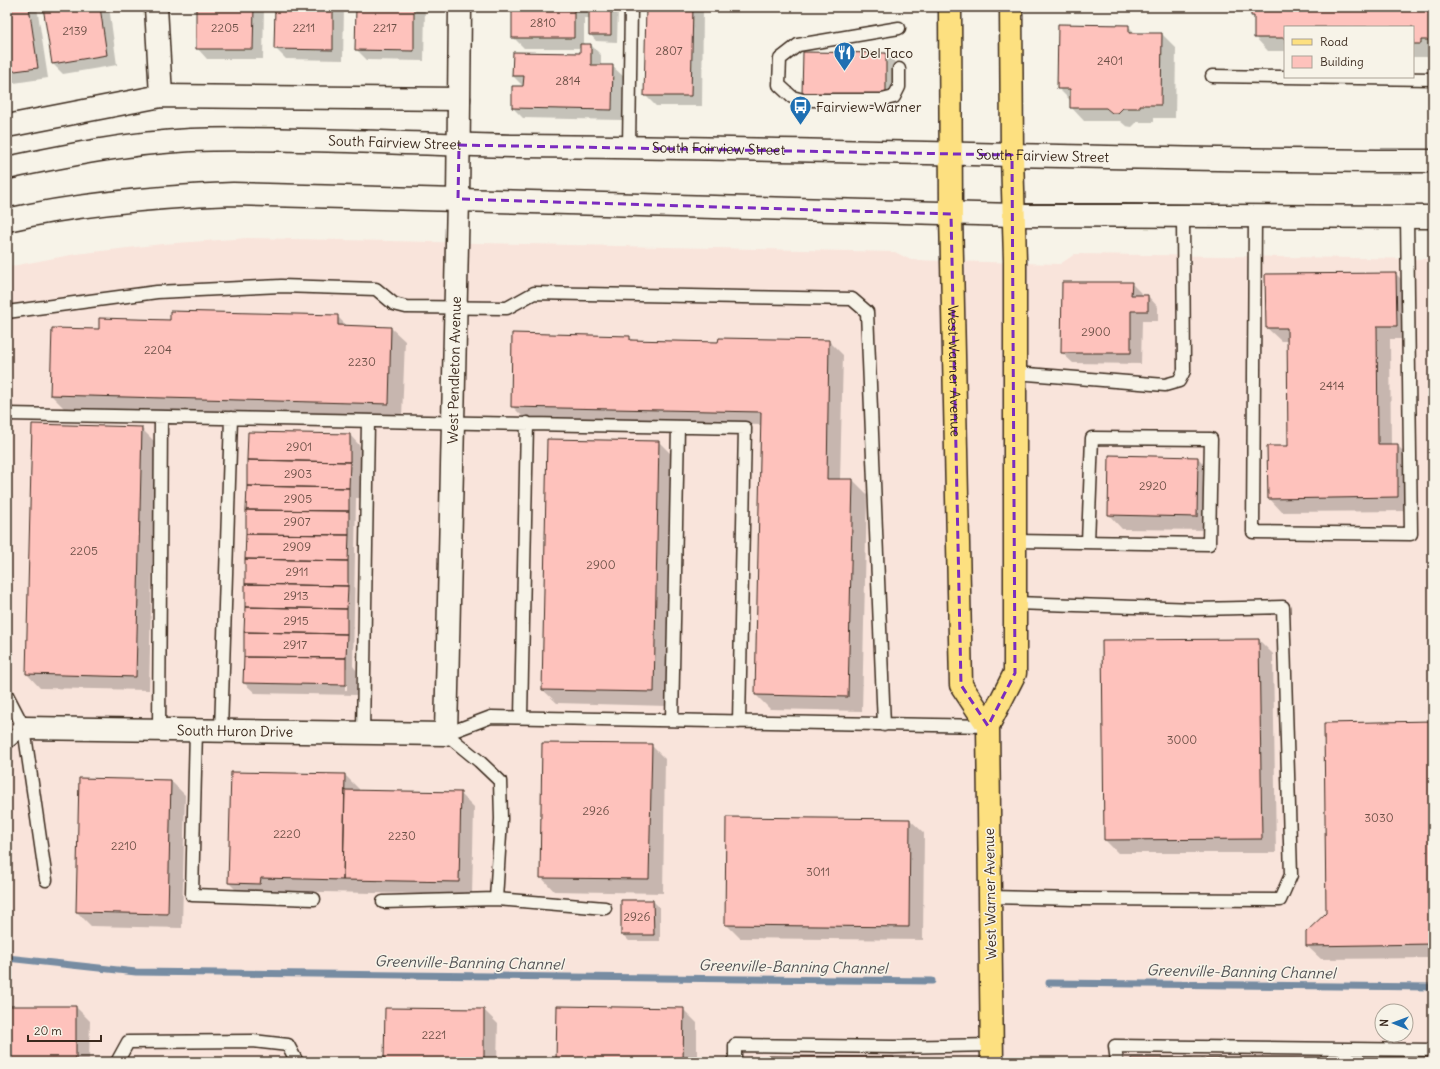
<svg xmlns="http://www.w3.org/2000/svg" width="1440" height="1069" font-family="Delius,sans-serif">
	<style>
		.built { fill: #f9e4db; fill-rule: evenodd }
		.shadow { fill: #0003; fill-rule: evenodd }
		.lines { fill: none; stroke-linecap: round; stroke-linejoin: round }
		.stream { stroke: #778ca2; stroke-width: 7 }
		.building { fill: #fec2bc; stroke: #3b2a1e }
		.lane-casing { stroke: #3b2a1e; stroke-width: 15 }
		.street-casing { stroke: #3b2a1e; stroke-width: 25 }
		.secondary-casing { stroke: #3b2a1e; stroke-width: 25 }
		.primary-casing { stroke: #3b2a1e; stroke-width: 25 }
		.lane { stroke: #f7f3e8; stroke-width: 12 }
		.street { stroke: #f7f3e8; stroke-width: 22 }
		.secondary { stroke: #f7f3e8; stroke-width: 22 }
		.primary { stroke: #fde080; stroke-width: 22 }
		.marked { fill: none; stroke: #7b2cbf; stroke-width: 3; stroke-dasharray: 8 5; stroke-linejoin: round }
		.labels { text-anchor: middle; stroke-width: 3; stroke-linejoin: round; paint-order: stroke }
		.number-label { font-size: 12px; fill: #6c5046 }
		.poi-label { font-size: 14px; fill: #3b2a1e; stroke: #f7f3e8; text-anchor: start }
		.street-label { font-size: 14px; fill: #3b2a1e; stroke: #f7f3e8 }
		.water-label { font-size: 15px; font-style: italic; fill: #545355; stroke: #f7f3e8 }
	</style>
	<rect width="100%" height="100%" fill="#f7f3e8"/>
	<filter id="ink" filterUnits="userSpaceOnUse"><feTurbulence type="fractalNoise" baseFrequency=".025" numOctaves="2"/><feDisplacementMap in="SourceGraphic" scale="8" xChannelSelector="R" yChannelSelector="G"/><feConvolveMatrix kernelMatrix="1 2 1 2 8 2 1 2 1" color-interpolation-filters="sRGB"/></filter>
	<g filter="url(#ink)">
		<path class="built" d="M248,238L895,252L911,260L1060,264L1075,254L1433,259V1062H7V267L76,254L162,244ZM1382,1011H1406V1035H1382Z"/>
		<path class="shadow" d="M7,7H37L48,78L7,84Z
			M44,7H109L117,65L63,74L53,64Z
			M197,7H264L263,59H207L197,48Z
			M276,7H344L343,60L286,59L275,48Z
			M357,7H425L424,61L367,60L356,49Z
			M513,7H618L617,42L596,41L590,34V18H584V45H591L601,55V66H612L623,76L622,120L523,118L513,108L524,87L513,76L581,54V48H524L513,37Z
			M647,7H703L702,106H656L645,95Z
			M1252,7H1433V57H1413V27H1285V51H1268L1255,37V18L1252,16Z
			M1128,26L1136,34H1162L1176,48L1175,118H1154V122H1137L1132,127L1126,126L1120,121H1084L1071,107V101L1058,88Z
			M804,53L886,54L897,64L896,105L814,104Z
			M1396,274L1410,288V339H1390L1391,445H1397L1411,459L1412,511L1282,512L1269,498L1289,447L1288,341H1281L1267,328Z
			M1131,283L1142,294V296H1148L1158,307V321H1142L1141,364L1073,363L1062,353Z
			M337,316L348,327L391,328L405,341L402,417L64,408L51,395L100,330L170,321Z
			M629,337L634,341L719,343L720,339L829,341L843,355L840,480H853L867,494L862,711L770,709L756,695L762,425L526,420L512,406Z
			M33,425L141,428L155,442L149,690L40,688L27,674Z
			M350,435L360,446V498H356L353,666L356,670V695L255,693L244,683ZM345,668H347V690H345Z
			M548,440L659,442L673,456L668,706L557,703L543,690Z
			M1198,458L1211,472L1210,530L1122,529L1109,515Z
			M1259,640L1273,654L1276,853H1118L1105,840Z
			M1433,722V958L1321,959L1307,946L1327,914Z
			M651,745L665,759L663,893L554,891L541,877Z
			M345,775L359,789V791L460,793L474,807L472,895L274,891V898L243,897L229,883Z
			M171,781L185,795L182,928L91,926L77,912Z
			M727,818L910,820L924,833L923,940L740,938L726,924Z
			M622,901H653L660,908V941H629L622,934Z
			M7,1007H76L90,1021L89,1062H7Z
			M683,1009L697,1023V1062H557Z
			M484,1010L498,1024L497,1062H385Z"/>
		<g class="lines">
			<path class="stream" d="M7,958L136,972L932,981
				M1049,983L1433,987"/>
		</g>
		<path class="building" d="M7,7H29L38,68L7,72Z
			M43,7H100L107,55L52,64Z
			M196,7H254L253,49H196Z
			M275,7H333V50L274,49Z
			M356,7H414V51L355,50Z
			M512,7H583L574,8V38H512Z
			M589,7H611V35H589Z
			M646,7H693L691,96H644Z
			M1251,7H1433V40H1421V44H1413V27H1285V38H1254V16H1251Z
			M1058,24L1129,25V33H1162L1161,105H1140V108H1123L1118,113H1112L1106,108H1070V89H1057Z
			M580,44H591V65H613L612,110L512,108V86H523L524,76H512L513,52L580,53Z
			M803,52L886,53V95L802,94Z
			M1396,273L1397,326H1377L1378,444H1398V497L1268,499L1267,446H1288L1287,328H1266L1265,274Z
			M1062,282H1132L1131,295H1148V311H1131V353H1061Z
			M170,311L338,315V325L391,327L389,404L50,395L52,328L99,329V318L170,320Z
			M512,333L630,336V340L718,342L719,338L829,340L827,479H853L848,697L755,695L761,412L511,407Z
			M32,424L142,427L136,677L26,674Z
			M248,432L350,434V462L247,460Z
			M547,439L659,441L654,692L542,690Z
			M1109,455L1198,457L1197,517L1108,515Z
			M247,460L350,462L349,488L247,486Z
			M247,486L349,488V511L246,510Z
			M246,510L349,511V535L246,534Z
			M246,534L349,535L348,561L245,559Z
			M245,559L348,561V586L245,584Z
			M245,584L348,586L347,609L245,607Z
			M245,607L347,609V634L244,632Z
			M244,632L347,634L346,658L244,657Z
			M1259,639L1262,839L1104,840L1102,640Z
			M244,657L346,658V685L243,683Z
			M1433,721V944L1306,946V932L1326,913L1324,723Z
			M542,743L652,744L649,879L540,878Z
			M231,772L345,774L343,880L261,878L260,884L228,883Z
			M79,778L171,780L168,914L76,912Z
			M345,790L461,792L459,882L343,880Z
			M726,817L910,819L909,927L725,925Z
			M621,900H653L654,935H621Z
			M7,1006H76V1062H7Z
			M557,1006L684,1008L683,1062H556Z
			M385,1008L484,1009V1062H384Z
			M767,1056L894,1057V1062H767Z
			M1131,1058L1433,1060V1062H1131Z"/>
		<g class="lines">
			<defs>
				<path id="lane" d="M899,28L798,45L780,59L779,85L792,97L803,100H882L894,97L899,87V69
					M1212,76L1433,79
					M629,146L631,7
					M1255,217L1253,532L1411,534L1407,217
					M7,312L157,292L281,286L376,289L394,304L406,307L507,308L534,293L852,299L867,312L884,725
					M1015,373L1165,385L1179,381L1184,371L1183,216
					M7,414L745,428L739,722
					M1015,541L1209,544L1211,439L1092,438L1088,542
					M7,695L24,728L46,880
					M521,717L527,423
					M672,720L678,427
					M159,730L161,417
					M196,730L192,895L314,899
					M221,731L231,418
					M363,733L368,421
					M7,743L24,728
					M990,897L1077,899L1280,900L1291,875L1283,607L1196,609L1015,603
					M496,899L605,908
					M383,902L496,899L501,819L500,781L479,761L446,734L491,717L988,726
					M117,1062L128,1042L253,1041L288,1045L297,1062
					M735,1062V1045L894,1047L992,1045
					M1117,1062L1115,1046L1433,1050"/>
				<g id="street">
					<path d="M156,7L161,96"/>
					<path d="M7,126L161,96L459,99"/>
					<path id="s1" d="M24,728L446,734L458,199L460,7"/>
				</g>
				<g id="secondary">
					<path id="s2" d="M7,168C68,155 129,143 191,140C244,138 297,140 349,141C407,143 464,145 521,146C825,148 1129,161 1433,161"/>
					<path d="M7,220C81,203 158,197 233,194L1014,215L1433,217"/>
				</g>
				<g id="primary">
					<path id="s3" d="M950,7L951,214L961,685L988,726"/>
					<path d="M992,1062L988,726L1015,673V260L1012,155L1011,7"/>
				</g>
			</defs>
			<use href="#lane" class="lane-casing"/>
			<use href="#street" class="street-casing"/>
			<use href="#secondary" class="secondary-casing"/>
			<use href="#primary" class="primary-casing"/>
			<use href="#lane" class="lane"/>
			<use href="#street" class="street"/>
			<use href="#secondary" class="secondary"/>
			<use href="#primary" class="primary"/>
		</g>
	</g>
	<path class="marked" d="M459,145L1012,155L1015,673L988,726L961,685L951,214L458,199Z"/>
	<defs>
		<symbol id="restaurant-pin" viewBox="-11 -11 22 30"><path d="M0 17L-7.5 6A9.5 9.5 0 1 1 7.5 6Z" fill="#1f6fb2" stroke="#f7f3e8"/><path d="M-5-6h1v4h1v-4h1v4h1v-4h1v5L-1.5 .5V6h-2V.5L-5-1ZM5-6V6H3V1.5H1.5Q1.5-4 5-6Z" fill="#fff"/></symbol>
		<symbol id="bus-pin" viewBox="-11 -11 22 30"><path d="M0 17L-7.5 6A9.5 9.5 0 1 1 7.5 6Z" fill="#1f6fb2" stroke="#f7f3e8"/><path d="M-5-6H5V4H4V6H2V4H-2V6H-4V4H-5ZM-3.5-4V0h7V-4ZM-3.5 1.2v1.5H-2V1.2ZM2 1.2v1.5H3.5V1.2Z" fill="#fff"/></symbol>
	</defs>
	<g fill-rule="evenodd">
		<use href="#restaurant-pin" x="832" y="40" width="25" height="34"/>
		<use href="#bus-pin" x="788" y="94" width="25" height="34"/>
	</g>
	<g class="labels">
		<g class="number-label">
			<text x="543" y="27">2810</text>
			<text x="225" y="32">2205</text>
			<text x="304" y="32">2211</text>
			<text x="385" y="32">2217</text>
			<text x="75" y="35">2139</text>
			<text x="669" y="55">2807</text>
			<text x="1110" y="65">2401</text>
			<text x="568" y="85">2814</text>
			<text x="1096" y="336">2900</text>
			<text x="158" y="354">2204</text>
			<text x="362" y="366">2230</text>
			<text x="1332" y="390">2414</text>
			<text x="299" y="451">2901</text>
			<text x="298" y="478">2903</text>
			<text x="1153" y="490">2920</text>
			<text x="298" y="503">2905</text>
			<text x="297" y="526">2907</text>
			<text x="297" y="551">2909</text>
			<text x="84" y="555">2205</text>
			<text x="601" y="569">2900</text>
			<text x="297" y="576">2911</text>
			<text x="296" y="600">2913</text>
			<text x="296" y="625">2915</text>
			<text x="295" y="649">2917</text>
			<text x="1182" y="744">3000</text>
			<text x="596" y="815">2926</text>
			<text x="1379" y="822">3030</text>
			<text x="287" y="838">2220</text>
			<text x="402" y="840">2230</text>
			<text x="124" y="850">2210</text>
			<text x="818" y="876">3011</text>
			<text x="637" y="921">2926</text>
			<text x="434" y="1039">2221</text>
		</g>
		<g class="poi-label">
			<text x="860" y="58">Del Taco</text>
			<text x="816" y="112">Fairview-Warner</text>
		</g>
		<g class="street-label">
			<text dy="5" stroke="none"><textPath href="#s2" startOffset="390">South Fairview Street</textPath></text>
			<text dy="5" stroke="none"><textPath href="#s2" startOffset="714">South Fairview Street</textPath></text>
			<text dy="5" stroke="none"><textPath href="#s2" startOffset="1038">South Fairview Street</textPath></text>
			<text dy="5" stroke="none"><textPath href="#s1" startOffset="786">West Pendleton Avenue</textPath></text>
			<text dy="5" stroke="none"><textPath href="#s3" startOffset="364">West Warner Avenue</textPath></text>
			<text dy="5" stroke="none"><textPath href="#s1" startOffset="211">South Huron Drive</textPath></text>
			<text transform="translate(990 894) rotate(-91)" y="5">West Warner Avenue</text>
		</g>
		<g class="water-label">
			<text transform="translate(469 963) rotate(1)" y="5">Greenville-Banning Channel</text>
			<text transform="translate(793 967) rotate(1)" y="5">Greenville-Banning Channel</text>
			<text transform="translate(1241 972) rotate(1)" y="5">Greenville-Banning Channel</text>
		</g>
	</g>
	<rect width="1440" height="1069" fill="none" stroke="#f7f3e8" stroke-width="24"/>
	<rect x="12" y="12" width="1416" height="1045" fill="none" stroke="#3b2a1e" stroke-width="1.5" filter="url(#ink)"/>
	<rect x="1284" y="26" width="130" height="52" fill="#f7f3e8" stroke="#aca397"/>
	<rect x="1292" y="39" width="20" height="6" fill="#fde080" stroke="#aca397"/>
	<text x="1320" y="46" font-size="12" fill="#3b2a1e">Road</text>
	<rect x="1292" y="56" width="20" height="12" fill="#fec2bc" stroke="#aca397"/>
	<text x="1320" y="66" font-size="12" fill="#3b2a1e">Building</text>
	<g transform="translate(1394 1023) rotate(271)"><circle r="19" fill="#f7f3e8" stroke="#aca397"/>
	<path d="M0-3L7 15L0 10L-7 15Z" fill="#1f6fb2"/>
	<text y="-6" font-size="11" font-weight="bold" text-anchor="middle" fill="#3b2a1e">N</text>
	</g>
	<path d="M28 1035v6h73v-6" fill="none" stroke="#3b2a1e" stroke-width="2"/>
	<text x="34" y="1035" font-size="12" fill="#3b2a1e" stroke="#f7f3e8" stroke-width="3" paint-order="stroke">20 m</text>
</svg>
